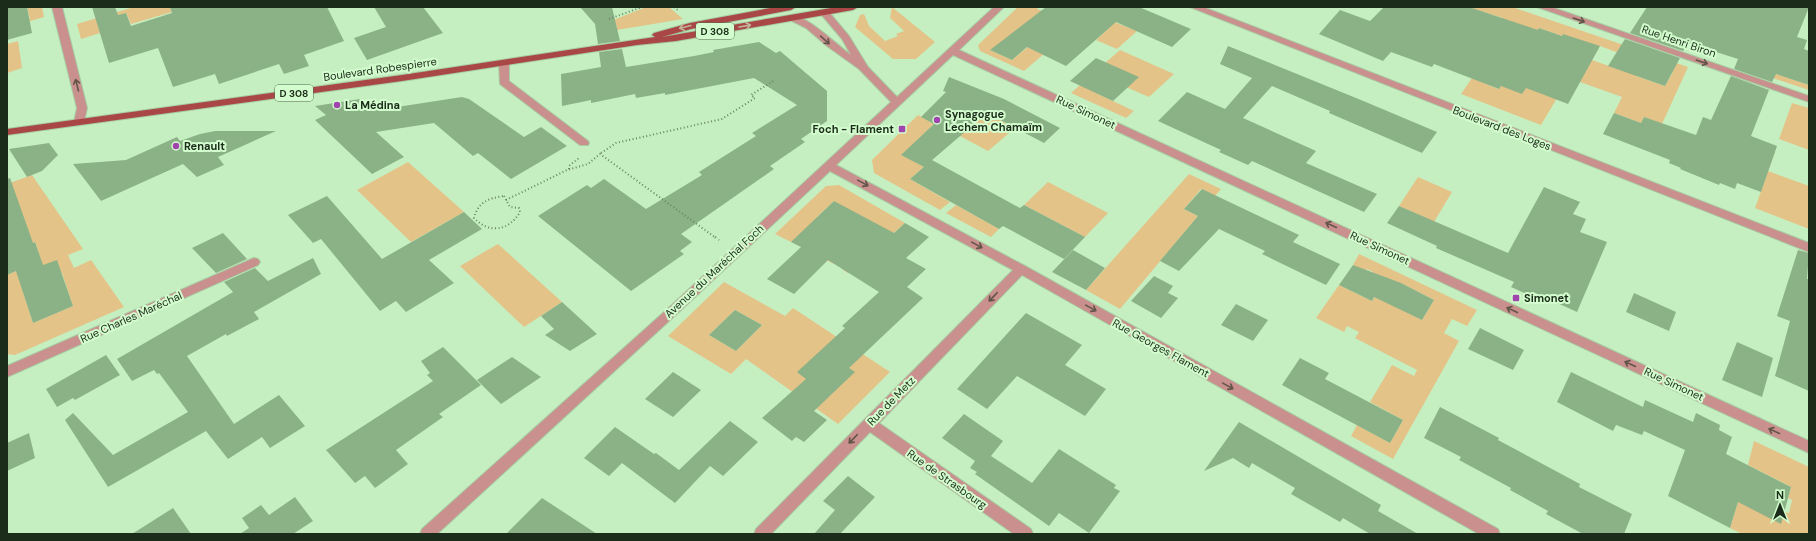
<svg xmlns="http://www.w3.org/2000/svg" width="1816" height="541" font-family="'DM Sans',sans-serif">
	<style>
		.green { fill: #e3c388; fill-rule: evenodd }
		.building { fill: #8bb286 }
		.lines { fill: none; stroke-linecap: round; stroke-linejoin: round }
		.minor-casing { stroke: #a7cca3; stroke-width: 2 }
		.major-casing { stroke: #a7cca3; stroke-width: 2 }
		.path-far1 { stroke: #698566; stroke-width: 2; stroke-dasharray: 1 2.5; stroke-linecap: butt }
		.path { stroke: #698566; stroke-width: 2.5; stroke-dasharray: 1 3.5; stroke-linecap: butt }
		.minor { fill: #c9908d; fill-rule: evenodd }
		.major { fill: #a94747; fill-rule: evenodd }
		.oneway { stroke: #615448 }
		.oneway2 { stroke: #c2b498 }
		.poi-dot { fill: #a044ae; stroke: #d3fdce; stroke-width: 1.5 }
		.labels { text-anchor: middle; stroke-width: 4; stroke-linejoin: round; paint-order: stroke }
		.shield { fill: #d3fdce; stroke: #536b50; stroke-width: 1 }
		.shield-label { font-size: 10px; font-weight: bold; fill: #1c2c1a }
		.street-label { font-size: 11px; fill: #1c2c1a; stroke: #d3fdce }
		.poi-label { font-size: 11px; font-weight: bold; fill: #1c2c1a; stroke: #d3fdce; text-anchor: start }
	</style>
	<rect width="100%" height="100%" fill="#c6efc1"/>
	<path class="green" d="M27,7H42L44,17L7,28V25L30,19Z
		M134,7H170L172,12L131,24L126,13L97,21L100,33L81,39L77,24Z
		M646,7H669L683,19L617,30V26L611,21Z
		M892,7L935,42L916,59H893L855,27L860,15L864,14L869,26L885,41L898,36L896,34L904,31L890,18Z
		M1018,7H1038L1037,9L1057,16L1114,22L1137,31L1117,49L1096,40L1108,29L1065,36L1024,71L980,51L978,45ZM1029,46L1012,60L990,50Z
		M1451,7H1512L1688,67L1662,124L1644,117L1641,123L1614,113L1622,97L1569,78L1541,125L1461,94L1491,50ZM1474,9L1503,18L1467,20ZM1539,28L1562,36L1563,34L1572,54L1532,40ZM1600,46L1627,56L1620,70L1592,60ZM1495,67L1501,86L1498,89L1484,83ZM1673,72L1665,86L1636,76Z
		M18,41L22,68L7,73V44Z
		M1120,50L1174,74L1149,97L1112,81L1098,94L1134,111L1126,118L1071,93Z
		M1759,68L1809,85V90L1757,73Z
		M1792,103L1809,108V150L1779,139Z
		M985,112L1015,128L988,151L958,135Z
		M918,115L934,124L902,155L924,167L910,179L950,202L940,210L874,173L872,160Z
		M1738,138L1775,152L1768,171L1809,186V229L1755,208L1766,177Z
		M408,162L464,212L411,242L357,190Z
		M1189,174L1221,189L1215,196L1201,189L1184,209L1198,216L1120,309L1086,290Z
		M32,175L83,249L68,255L74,268L91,260L124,307L15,355L7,354V275L41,260L35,242L7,253V184ZM62,273L73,306L33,323L22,289Z
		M1418,177L1452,192L1434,222L1399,206Z
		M1048,182L1108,213L1085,237L1024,205Z
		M839,185L905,223L848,273L843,270L849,264L840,258L834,264L818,256L835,240L791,242L775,234L826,186ZM834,201L842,230L817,217Z
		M956,205L999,229L991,237L946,213Z
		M498,244L562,302L524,327L460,266Z
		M1359,254L1477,310L1467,326L1452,319L1444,333L1459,341L1393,459L1351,436L1357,425L1390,443L1403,420L1370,402L1392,365L1414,376L1417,370L1355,338L1359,332L1347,326L1344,332L1316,318L1339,285L1372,301L1385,280L1372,274L1373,272L1367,269L1365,271L1353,265ZM1401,283L1434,300L1422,320L1388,303Z
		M724,282L785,316L793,308L890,372L838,424L746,359L731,374L668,336ZM735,310L762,325L736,351L709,335Z
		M1754,441L1809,467V534H1742L1730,528L1738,502L1789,513L1792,500L1788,498L1791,487L1748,465Z"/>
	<path class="building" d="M7,7H27L32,33L7,40Z
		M92,7H115L118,15L126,13L131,26L172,13L170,7H327L344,41L304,55L309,66L284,74L279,64L219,84L215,74L173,87L158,48L109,63Z
		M374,7H423L443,33L367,60L354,38L386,27Z
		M580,7H612L620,41L598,44L595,24Z
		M1046,7H1139L1191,29L1172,47L1116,22L1066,66L1027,47L1012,60L990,50Z
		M1384,7H1469L1538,30L1539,28L1562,36L1563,34L1600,46L1568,104L1526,88L1522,94L1501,86L1499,89L1434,64L1432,67L1391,52L1383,61L1319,34L1340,10L1370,21Z
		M1647,7H1809L1797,37L1807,40L1804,49L1809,51V85L1776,74L1772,82L1734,69L1738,59L1688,43L1683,51L1630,33Z
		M1625,39L1680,58L1665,86L1608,66Z
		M759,42L776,53L780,51L827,91V121L801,139L805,142L770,166L774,169L681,234L692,242L680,251L684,254L631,291L538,216L587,185L591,188L604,179L646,209L702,175L699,172L756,136L752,133L797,105L754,78L665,95V93L636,98L635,94L591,103V100L562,106L561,74L601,67L599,52L622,49L626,67L694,56L714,52L713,50Z
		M1228,46L1361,100L1437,132L1422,153L1329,113L1330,111L1272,86L1243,118L1316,151L1306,163L1377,194L1364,212L1252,161L1248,165L1219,152L1221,150L1158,121L1187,92L1225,109L1252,78L1220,64Z
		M1096,58L1139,77L1113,101L1070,81Z
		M1731,76L1769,90L1751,136L1777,146L1761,192L1737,183L1735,189L1720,183L1719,185L1680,169L1681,168L1669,163L1670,160L1603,134L1614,113L1641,123L1644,117L1696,135L1703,117L1711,120Z
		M949,77L1004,99L1060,128L1044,143L987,113L924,167L901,155L934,124L921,117L946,92L943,91Z
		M462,97L469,99L524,137L541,127L567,146L511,179L478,153L473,156L434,123L376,132L404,157L372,174L315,120L326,115L315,106L360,99L371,111Z
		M215,131H276L218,157L224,165L197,177L183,164L101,201L73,164L126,160L177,137L180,141L200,134Z
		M49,143L58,155L42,171L27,177L9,149Z
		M932,160L1020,208L1024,205L1085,237L1064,259L1003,226L999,229L910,179Z
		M10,178L33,243L35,242L43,265L57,260L73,306L33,323L16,271L7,275V179Z
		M1544,187L1580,202L1573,214L1586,219L1580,232L1607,242L1577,312L1533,292L1531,296L1511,287L1514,282L1436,248L1437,246L1387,223L1399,206L1508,253Z
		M1202,189L1299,235L1293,242L1340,264L1326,285L1262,254L1265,251L1219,229L1179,271L1160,261L1198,216L1184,209Z
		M327,196L382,259L464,212L482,229L429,260L454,283L406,312L396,301L380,311L321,239L313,243L288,215Z
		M834,201L894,233L905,223L929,237L906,258L926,269L907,287L923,298L849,368L855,372L814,411L827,420L804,442L796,437L792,441L762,418L806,379L797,372L845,328L842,326L879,292L828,260L794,294L767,279L801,247L791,242Z
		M223,233L247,259L216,273L192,248Z
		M1073,250L1105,268L1086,290L1052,272Z
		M1798,250L1809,253L1807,279H1809V391L1775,376L1790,321L1777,316Z
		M313,258L321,274L254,312L259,319L227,336L226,334L187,356L234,424L279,395L305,426L270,448L262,437L228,459L206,431L108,487L65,420L73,413L113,455L188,412L159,373L157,374L154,370L132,381L117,359L233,292L224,282L255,268L268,281Z
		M1353,265L1401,283L1434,300L1422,320L1374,297L1372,301L1339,285Z
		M1154,276L1173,286L1168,293L1178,298L1161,318L1131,301Z
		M1634,293L1676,312L1669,331L1626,312Z
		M562,302L597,334L570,351L545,335L554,329L541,316Z
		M1236,304L1268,320L1253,341L1221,325Z
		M735,310L762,325L736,351L709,335Z
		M1026,313L1082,345L1065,365L1106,389L1085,416L1017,376L987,409L957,389Z
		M1480,328L1524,350L1513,370L1468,349Z
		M1737,342L1773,358L1762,397L1722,380Z
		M443,347L481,385L439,414L443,417L396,450L408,464L375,488L365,476L355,483L326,450L433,381L427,375L430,373L421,361Z
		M106,355L120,375L75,400L73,398L57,407L46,389Z
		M512,357L541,377L501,404L477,380Z
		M1300,358L1329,373L1325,379L1403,420L1390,443L1282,385Z
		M673,372L701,390L673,417L645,399Z
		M1571,372L1643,407L1645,400L1693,422L1696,413L1720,425L1719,430L1732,437L1726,454L1791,487L1781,524L1738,502L1730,528L1668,496L1685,450L1644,431L1642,435L1616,425L1613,431L1557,402Z
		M1440,407L1499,438L1498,440L1580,484L1579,487L1632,514L1624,534H1583L1546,514L1548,511L1510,490L1511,488L1459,460L1461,457L1424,438Z
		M964,414L1003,441L991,456L1032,483L1059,449L1116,485L1114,488L1120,491L1089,533L1059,513L1049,526L975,474L977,472L970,468L975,461L942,438Z
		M730,421L758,442L723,476L710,466L675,503L622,463L609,476L584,458L615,427L654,454L656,453L679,470Z
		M1239,422L1381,505L1378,511L1418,534H1370L1343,518L1340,522L1291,494L1295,488L1252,463L1249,468L1233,458L1204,471Z
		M29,433L35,458L7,471V443Z
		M848,476L875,497L840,534H814L835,510L823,501Z
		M295,497L313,521L293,534H240L249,528L242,518L261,505L269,515Z
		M542,498L597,534H506Z
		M173,508L191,534H132Z"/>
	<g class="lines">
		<defs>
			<path id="minor" d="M52,7H62L87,108L84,122L79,125L74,122L77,108Z
				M994,7H1004L959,50L1809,441V453L953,55L836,165L1025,266L1498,529L1500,534H1479L1022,275L879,423L1031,529L1033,534H1014L870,432L771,534H754L756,529L1013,270L830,171L681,310L437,534H420L422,529L673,304L891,102L859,69L827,46L806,28L790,20V16C804,12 838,46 851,55L842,39L820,13L822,11H828L849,36L868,67L897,97Z
				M1190,7H1203L1809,243V252Z
				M1537,7H1551L1809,96V102Z
				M504,61L509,64V81L588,141L589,143L588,145H580L500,84L499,64Z
				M254,258L258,259L260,262L258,265L7,377V366Z"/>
			<path id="major" d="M776,7H796L791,10L691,29L662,37L837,7H858L853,10L676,41L637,45L402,81L7,135V129L402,75L655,37L652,35L654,33L690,23Z"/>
		</defs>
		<use href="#minor" class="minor-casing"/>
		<use href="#major" class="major-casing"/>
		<path class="path-far1" d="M674,7L679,11
			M609,19L642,7
			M601,153L616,143L722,119L755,98L751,95L775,80
			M569,169V166L579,158
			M504,196L510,207L519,208L520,212C509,231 489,234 474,218C478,202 489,198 504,196Z
			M506,200L567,170L588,164L600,154L716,238"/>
		<path class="path" d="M715,237L719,240"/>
		<use href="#minor" class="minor"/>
		<use href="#major" class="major"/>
	</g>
	<defs><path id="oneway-shaft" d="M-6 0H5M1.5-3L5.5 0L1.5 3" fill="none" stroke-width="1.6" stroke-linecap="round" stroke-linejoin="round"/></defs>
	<g class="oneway">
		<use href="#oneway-shaft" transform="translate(1579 20) rotate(19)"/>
		<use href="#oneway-shaft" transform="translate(825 40) rotate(42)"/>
		<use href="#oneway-shaft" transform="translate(1702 62) rotate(19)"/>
		<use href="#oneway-shaft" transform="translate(77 85) rotate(-104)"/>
		<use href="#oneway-shaft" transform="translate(863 183) rotate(29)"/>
		<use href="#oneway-shaft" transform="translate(1331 225) rotate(-155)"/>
		<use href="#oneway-shaft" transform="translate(977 245) rotate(29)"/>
		<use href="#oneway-shaft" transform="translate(993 297) rotate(134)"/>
		<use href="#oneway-shaft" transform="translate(1091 308) rotate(29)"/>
		<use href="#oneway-shaft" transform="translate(1512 310) rotate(-155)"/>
		<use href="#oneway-shaft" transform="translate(1630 364) rotate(-155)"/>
		<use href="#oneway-shaft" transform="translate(1228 386) rotate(29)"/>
		<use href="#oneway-shaft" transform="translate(1774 431) rotate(-155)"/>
		<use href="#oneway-shaft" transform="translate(853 439) rotate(134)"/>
	</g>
	<g class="oneway2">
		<use href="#oneway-shaft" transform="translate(745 26) rotate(-10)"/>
		<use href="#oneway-shaft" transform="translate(685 27) rotate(166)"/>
	</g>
	<g class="poi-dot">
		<circle cx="337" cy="105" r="4"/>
		<circle cx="937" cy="120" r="4"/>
		<rect x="898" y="125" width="8" height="8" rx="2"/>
		<circle cx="176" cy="146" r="4"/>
		<rect x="1512" y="294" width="8" height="8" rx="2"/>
	</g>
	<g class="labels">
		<g class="shield">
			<rect x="696" y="23" width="38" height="16" rx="3"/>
			<rect x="275" y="85" width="38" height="16" rx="3"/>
		</g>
		<g class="shield-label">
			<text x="715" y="35">D 308</text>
			<text x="294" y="97">D 308</text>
		</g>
		<g class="street-label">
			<text transform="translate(1679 41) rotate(19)" y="4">Rue Henri Biron</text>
			<text transform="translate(380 69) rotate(-8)" y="4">Boulevard Robespierre</text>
			<text transform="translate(1086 112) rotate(25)" y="4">Rue Simonet</text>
			<text transform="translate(1502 128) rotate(21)" y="4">Boulevard des Loges</text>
			<text transform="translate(1380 248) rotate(25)" y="4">Rue Simonet</text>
			<text transform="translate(714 271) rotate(-43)" y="4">Avenue du Maréchal Foch</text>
			<text transform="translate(131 317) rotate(-24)" y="4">Rue Charles Maréchal</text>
			<text transform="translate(1161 348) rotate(29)" y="4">Rue Georges Flament</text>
			<text transform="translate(1674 384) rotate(25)" y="4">Rue Simonet</text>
			<text transform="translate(891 401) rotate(-46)" y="4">Rue de Metz</text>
			<text transform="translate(947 479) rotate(35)" y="4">Rue de Strasbourg</text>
		</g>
		<g class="poi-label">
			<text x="345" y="109">La Médina</text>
			<text x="945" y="118">Synagogue<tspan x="945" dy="13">Lechem Chamaïm</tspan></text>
			<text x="894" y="133" text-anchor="end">Foch - Flament</text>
			<text x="184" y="150">Renault</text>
			<text x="1524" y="302">Simonet</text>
		</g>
	</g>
	<rect width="1816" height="541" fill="none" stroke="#1c2c1a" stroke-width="16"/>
	<g transform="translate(1780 505)" stroke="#d3fdce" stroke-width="3" paint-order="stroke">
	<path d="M0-3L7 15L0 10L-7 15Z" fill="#1c2c1a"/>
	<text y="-6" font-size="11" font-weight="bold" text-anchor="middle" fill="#1c2c1a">N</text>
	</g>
</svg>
